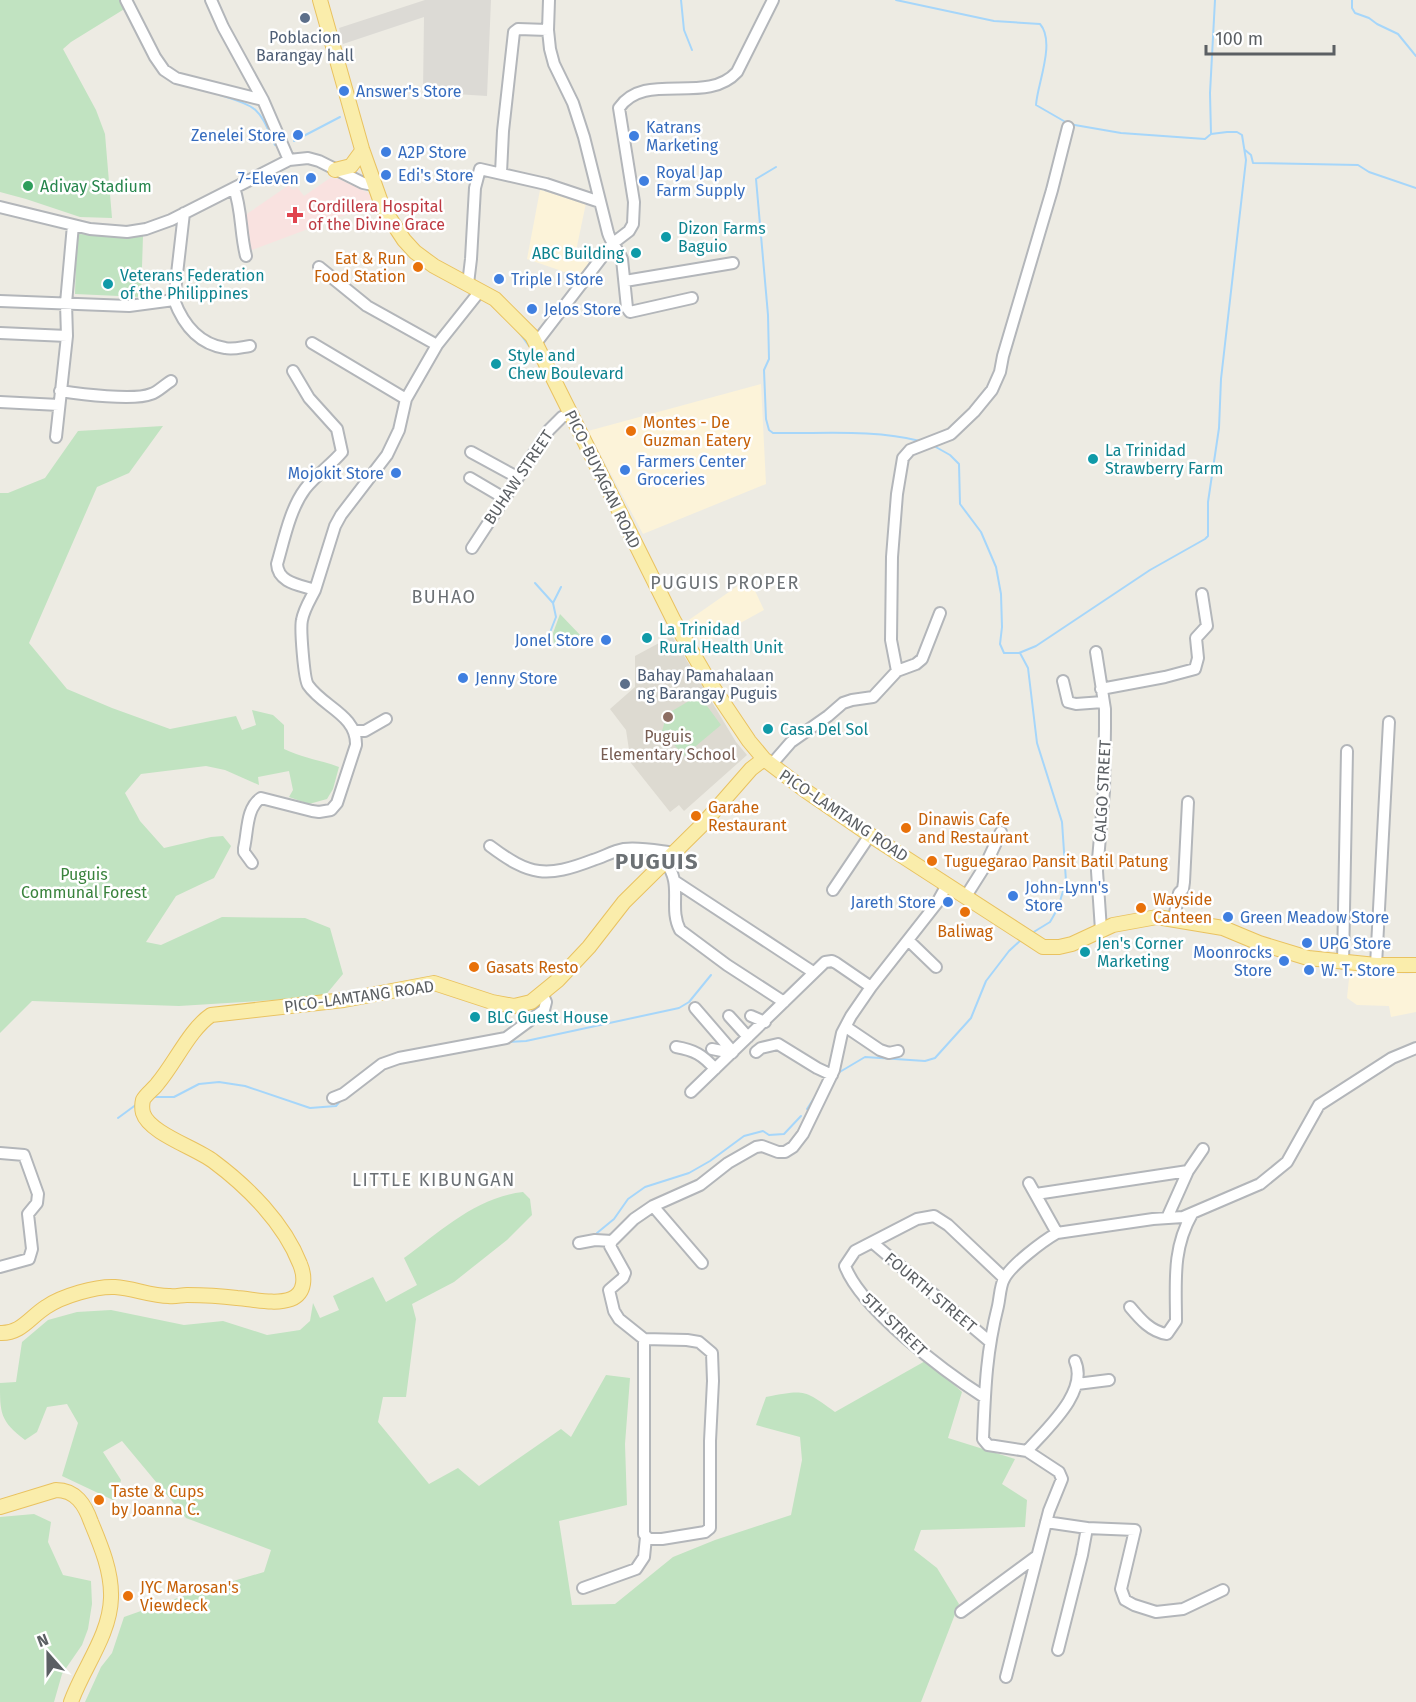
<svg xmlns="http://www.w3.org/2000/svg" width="1416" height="1702" font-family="'Fira Sans',sans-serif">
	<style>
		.commercial { fill: #fcf3d9 }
		.industrial { fill: #dcdad5 }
		.education { fill: #dddad1 }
		.medical { fill: #f9e2e0 }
		.green { fill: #c1e3c1 }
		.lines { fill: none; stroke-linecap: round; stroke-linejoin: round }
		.stream { stroke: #a6d6fa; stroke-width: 2 }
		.minor-casing { stroke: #b3b6ba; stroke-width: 14 }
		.major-casing { stroke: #e9c260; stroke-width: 16 }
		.minor { stroke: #fff; stroke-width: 10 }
		.major { stroke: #faedab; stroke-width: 14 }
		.service-dot { fill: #5c6f8a; stroke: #fff; stroke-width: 2 }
		.shop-dot { fill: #3f7fe0; stroke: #fff; stroke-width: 2 }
		.leisure-dot { fill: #2e9e5b; stroke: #fff; stroke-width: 2 }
		.health-dot { fill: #e0444e; stroke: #fff; stroke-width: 2 }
		.culture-dot { fill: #0f9aa8; stroke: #fff; stroke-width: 2 }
		.food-dot { fill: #e8710a; stroke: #fff; stroke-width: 2 }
		.education-dot { fill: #8d6e63; stroke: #fff; stroke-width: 2 }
		.labels { text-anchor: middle; stroke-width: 5; stroke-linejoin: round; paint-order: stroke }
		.service-label { font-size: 16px; fill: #4e5e75; stroke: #fff }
		.shop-label { font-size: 16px; fill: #366cbe; stroke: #fff; text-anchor: start }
		.leisure-label { font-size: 16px; fill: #27864d; stroke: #fff; text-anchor: start }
		.health-label { font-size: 16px; fill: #be3a42; stroke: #fff; text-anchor: start }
		.culture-label { font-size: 16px; fill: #0d838f; stroke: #fff; text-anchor: start }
		.food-label { font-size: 16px; fill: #c56008; stroke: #fff; text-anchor: start }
		.street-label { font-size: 16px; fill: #5b5f63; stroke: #fff }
		.education-label { font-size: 16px; fill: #785e54; stroke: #fff }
		.park-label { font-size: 16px; fill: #3a833d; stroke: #fff }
		.neighbourhood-label { font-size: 18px; letter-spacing: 1.5px; fill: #6c7175; stroke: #fff }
		.district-label { font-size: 22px; font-weight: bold; letter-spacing: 1.5px; fill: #6c7175; stroke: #fff }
	</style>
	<rect width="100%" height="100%" fill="#edebe3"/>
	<path class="commercial" d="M540,190L586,203L576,251L589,263L579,277L527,259Z
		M761,384L766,484L643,534L588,431Z
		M749,578L764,610L702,644L686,622Z
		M1350,969L1407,974L1416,973V1012L1391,1017L1389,1006L1357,1005L1347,998Z"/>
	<path class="industrial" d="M425,0H491L487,96L423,92L424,17L343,44L339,28Z"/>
	<path class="education" d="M672,636L736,742L747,755L684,811L679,805L670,812L631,763L626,730L610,709L635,687V656Z"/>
	<path class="medical" d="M330,178L339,179L367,192L371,196L370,200L348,214L247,252L244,216L289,185L293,190L297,187L304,196Z"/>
	<path class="green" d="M0,0H121L126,8L71,42L63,49L96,110L105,134L112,218L80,217L26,199L0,192Z
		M77,234L143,236L141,297L75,294Z
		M163,426L129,473L97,487L29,643L67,689L112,708L170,729L236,716L242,730L256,725L252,710L273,715L284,725V749C302,758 321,760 339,767L333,789L327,799L309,804L289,797L293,790L289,771L258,777L259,785L225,770L206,766L141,774L125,793L140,821L164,848L211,837L223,836L231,846L214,878L176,896L146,942L161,945L222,917L305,918L330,928L343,974L324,997L179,1006L32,1001L0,1033V493H8L45,478L78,431Z
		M560,614L582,637L554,646L553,633Z
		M699,695L721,725L684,756L662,731L667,714Z
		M523,1192L530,1199L532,1215L507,1240L454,1282L412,1304L416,1319L406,1397H383L378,1422L429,1484L458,1468L479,1486L561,1429L571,1437L606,1375L630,1378L625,1444L627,1505L559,1521L572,1605L615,1604L673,1557L715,1540L791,1515L802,1460L800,1437L756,1425L766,1397C805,1390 803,1389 835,1412L927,1360L962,1392L948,1438L1015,1459L1002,1484L1027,1500L1025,1527L921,1530L914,1550L937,1568L959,1604L921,1702H85L101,1667L112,1653L124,1617L186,1595L264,1572L271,1550L186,1518L122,1441L103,1452L121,1480L115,1501L62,1476L78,1423L67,1404L47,1407L37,1432L25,1440C0,1421 0,1413 0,1383L16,1382L22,1342L48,1320L77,1312L111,1310L184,1325L223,1321L267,1335L300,1330L310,1321L313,1303L320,1318L339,1310L333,1296L373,1277L386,1302L417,1285L404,1258C441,1231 476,1197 523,1192Z
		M34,1514L51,1522L48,1542L63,1575L91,1581L92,1604L88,1629L82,1645L62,1674L54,1702H0V1517Z"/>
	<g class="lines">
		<path class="stream" d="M681,0L684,30L692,50
			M896,0L994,21L1040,24C1056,42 1037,85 1036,105L1069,124L1121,133L1205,139L1211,134L1227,132H1237L1242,135L1246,160L1221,379L1219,428L1208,502V536L1205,539L1150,570L1036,646L1019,653H1004L1000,644L1002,627L1001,594L996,567L981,532L960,504L959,464L950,455L934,446
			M1352,0V8L1355,13L1369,18L1377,24L1398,34L1416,56
			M220,95C260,108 258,107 275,145
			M1211,134L1210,93L1215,0
			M294,141L340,117
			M1245,150L1251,155L1253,163L1358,165L1369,172L1416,188
			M776,167L756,179L768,315L769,359L764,370L766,419L769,430L773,433C822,434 873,429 920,441
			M518,331L529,346
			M535,583L553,603
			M551,645L549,635L556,617L553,603L561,587
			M1020,653L1028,668L1037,743L1062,822L1066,881L1058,908L1050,922L1032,933
			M507,1042L526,1041L679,1008L689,1002L711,975
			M838,1073L865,1057L925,1061L935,1058L971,1018L986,981L1009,951L1022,939
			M153,1097H174L199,1084L219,1082L245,1086L310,1108L336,1106L341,1100
			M807,1109L818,1092
			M118,1118L137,1104
			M597,1233L614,1219L628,1199L645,1187L689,1173L710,1161L744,1136L763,1131L769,1135L784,1134L801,1116"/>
		<defs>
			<path id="minor" d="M126,0L155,57L164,70L176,78L263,100
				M211,0L223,27L263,100L289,160
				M549,0L548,30L550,49L554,64L573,103L584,137L608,233C611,243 618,249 622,259L627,308L630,312L692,298
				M501,173L503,131L514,32L518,29L548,30
				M234,188C242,210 240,233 246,256
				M0,207L90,229L127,232L146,229L171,220L289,160L308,158L319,161L363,183L373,185
				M319,267L367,306L437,345
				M625,281L733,263
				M468,284L471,259L475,188L480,169L546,184L600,202
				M174,300L184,213
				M0,301L129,306L174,300C183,324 199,344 225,348C233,350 242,347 250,346
				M0,333L67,336
				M312,343L406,399
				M536,343L612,244L629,231L633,224L634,202L619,108C645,70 706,106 737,72L773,0
				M60,391C80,394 134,401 151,394C158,392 164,385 171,381
				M0,402L59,405
				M56,437L67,336L66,303L73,225
				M471,452L517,477
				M470,478L504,498
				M472,548L549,430L562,417L571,414
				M315,590L335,526L341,515L387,455L399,430L406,399L437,345L480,291
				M1096,652L1105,709V728L1104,791L1097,871L1101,930
				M897,671L891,640L892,557L897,494L903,458L910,450L951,434L974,412L992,390L1000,372L1003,356L1052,190L1068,127
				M1063,681L1068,702L1076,704L1103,702
				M1101,689L1165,677L1195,669L1198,658L1196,638L1207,626L1202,594
				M354,731H365L386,719
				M771,765L791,742L828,716L843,703L852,700L873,697L897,671L916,664L922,659L940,613
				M490,846C530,876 546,878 593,860C603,857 613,851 624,849C641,847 658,851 675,853
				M665,862C684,884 668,907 680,930L727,965L784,1002
				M252,863L244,852V848C248,831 246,808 261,798L312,811L319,812L331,810L337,803L356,745C357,715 323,707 308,685C304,679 300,628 302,620C304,609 310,600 315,590C300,585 278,583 277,564C284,540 290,509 305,489C315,476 331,465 342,452L337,429L309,398L293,371
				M676,882L813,972
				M833,890L870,835
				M966,896L985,866L1001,832
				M1174,918L1179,893L1183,889L1184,882L1188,802
				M908,940L936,967
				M1343,963L1347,751
				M1376,965L1389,722
				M695,1008L733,1052
				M729,1016L748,1037
				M751,1016L765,1022
				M846,1027L880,1050L889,1053L898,1051
				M676,1047C694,1050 703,1055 715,1069
				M712,1049L732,1053
				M756,1052L761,1048L778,1044L817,1068L832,1075
				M691,1092L825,962L832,961L836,963L871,987
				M333,1098L343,1094L382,1064L399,1058L506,1038L544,1010L546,1002L542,993
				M0,1153L24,1155L38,1194L37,1203L28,1214L32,1249L29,1259L0,1267
				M1029,1183L1057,1233
				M1036,1194L1188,1171
				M653,1206L702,1263
				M1167,1218L1188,1171L1203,1149
				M579,1243L595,1240L612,1241
				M873,1243L989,1341
				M1130,1307C1140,1319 1151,1332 1167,1334L1176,1321C1176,1282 1172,1249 1192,1214
				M644,1339V1534L649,1539H662L705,1532L710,1528V1441L713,1381L712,1353L699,1342L687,1340L644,1339L619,1319L614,1311L609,1290L623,1278L625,1273L610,1246L612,1241L634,1219L653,1206L700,1185L728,1163L756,1147L762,1146L778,1152H785L793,1147L803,1134L834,1070L842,1033L851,1016L871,987L937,903L947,885
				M1077,1384L1109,1380
				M984,1397C945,1372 861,1309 845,1266L855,1251L917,1219L934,1216L948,1225L1004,1278
				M1027,1451C1046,1429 1089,1392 1075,1361
				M1046,1522L1087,1528L1135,1530L1121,1589L1125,1600L1134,1605L1156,1612L1183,1609L1223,1590
				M583,1588L636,1569L644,1557L646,1537
				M961,1612L1037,1556
				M1058,1650L1082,1555L1087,1528
				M1006,1677L1049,1511L1062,1479L1059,1472L1027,1451L988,1445L983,1439C985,1391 986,1353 998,1306C1000,1297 1000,1286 1004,1279C1011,1265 1043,1241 1057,1233L1153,1219L1183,1217L1260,1184L1287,1162L1319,1105L1392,1058L1416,1048"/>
			<path id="major" d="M320,0L362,149L383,208L404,240L415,252L434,266L495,299L532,336L674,621L710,683L749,741L764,759L806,791L870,835L1043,947H1059L1072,944L1113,925L1157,917L1223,928L1259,943L1308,958L1376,965H1416
				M335,170L351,166L362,151
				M0,1333C21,1334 30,1317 46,1307C62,1296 96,1286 115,1287C133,1288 151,1296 169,1296C175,1297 181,1295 187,1295C203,1295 221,1296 237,1298C253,1299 275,1305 291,1299C306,1293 305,1276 300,1264C284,1223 248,1187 213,1161C196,1148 149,1133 143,1113C142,1109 142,1104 143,1100C146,1094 154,1089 158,1083C175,1063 190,1029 211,1015L344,1000L434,983L492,1002L514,1006L531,1002L558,980L589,947L624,902L702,825L751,769L764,759
				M0,1507L56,1490C76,1490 85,1505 91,1522C101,1546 112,1572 111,1598C110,1635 83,1668 71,1702"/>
		</defs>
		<use href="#minor" class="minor-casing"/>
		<use href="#major" class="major-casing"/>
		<use href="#minor" class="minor"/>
		<use href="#major" class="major"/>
	</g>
	<g class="service-dot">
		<circle cx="305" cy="18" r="6"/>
		<circle cx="625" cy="684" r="6"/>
	</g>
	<g class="shop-dot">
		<circle cx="344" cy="91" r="6"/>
		<circle cx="298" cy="135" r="6"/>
		<circle cx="634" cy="136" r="6"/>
		<circle cx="386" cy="152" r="6"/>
		<circle cx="386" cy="175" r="6"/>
		<circle cx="311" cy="178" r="6"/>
		<circle cx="644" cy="181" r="6"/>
		<circle cx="499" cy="279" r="6"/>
		<circle cx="532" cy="309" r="6"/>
		<circle cx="625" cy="470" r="6"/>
		<circle cx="396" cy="473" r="6"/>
		<circle cx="606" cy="640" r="6"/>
		<circle cx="463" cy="678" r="6"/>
		<circle cx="1013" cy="896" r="6"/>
		<circle cx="948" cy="902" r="6"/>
		<circle cx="1228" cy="917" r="6"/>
		<circle cx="1307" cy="943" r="6"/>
		<circle cx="1284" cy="961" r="6"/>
		<circle cx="1309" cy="970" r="6"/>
	</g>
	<circle class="leisure-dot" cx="28" cy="186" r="6"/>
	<path class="health-dot" d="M292 206h6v6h6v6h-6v6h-6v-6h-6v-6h6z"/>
	<g class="culture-dot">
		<circle cx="666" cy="237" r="6"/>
		<circle cx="636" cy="253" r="6"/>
		<circle cx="108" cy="284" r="6"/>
		<circle cx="496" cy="364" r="6"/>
		<circle cx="1093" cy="459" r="6"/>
		<circle cx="647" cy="638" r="6"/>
		<circle cx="768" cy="729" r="6"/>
		<circle cx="1085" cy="952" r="6"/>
		<circle cx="475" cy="1017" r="6"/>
	</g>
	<g class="food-dot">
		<circle cx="418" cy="267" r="6"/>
		<circle cx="631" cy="431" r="6"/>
		<circle cx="696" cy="816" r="6"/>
		<circle cx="906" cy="828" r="6"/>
		<circle cx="932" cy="861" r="6"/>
		<circle cx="1141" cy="908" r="6"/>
		<circle cx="965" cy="912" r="6"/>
		<circle cx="474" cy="967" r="6"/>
		<circle cx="99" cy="1500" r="6"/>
		<circle cx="128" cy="1596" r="6"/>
	</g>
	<circle class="education-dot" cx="668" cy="717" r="6"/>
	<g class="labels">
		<g class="service-label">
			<text x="305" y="43">Poblacion<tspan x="305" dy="18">Barangay hall</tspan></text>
			<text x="637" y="681" text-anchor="start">Bahay Pamahalaan<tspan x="637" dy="18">ng Barangay Puguis</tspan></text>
		</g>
		<g class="shop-label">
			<text x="356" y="97">Answer's Store</text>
			<text x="646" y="133">Katrans<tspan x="646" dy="18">Marketing</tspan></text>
			<text x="286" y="141" text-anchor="end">Zenelei Store</text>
			<text x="398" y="158">A2P Store</text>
			<text x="656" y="178">Royal Jap<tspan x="656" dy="18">Farm Supply</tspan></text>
			<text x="398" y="181">Edi's Store</text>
			<text x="299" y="184" text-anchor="end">7-Eleven</text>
			<text x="511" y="285">Triple I Store</text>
			<text x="544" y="315">Jelos Store</text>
			<text x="637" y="467">Farmers Center<tspan x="637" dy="18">Groceries</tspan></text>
			<text x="384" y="479" text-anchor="end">Mojokit Store</text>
			<text x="594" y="646" text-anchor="end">Jonel Store</text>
			<text x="475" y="684">Jenny Store</text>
			<text x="1025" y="893">John-Lynn's<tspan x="1025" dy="18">Store</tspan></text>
			<text x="936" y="908" text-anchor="end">Jareth Store</text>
			<text x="1240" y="923">Green Meadow Store</text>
			<text x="1319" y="949">UPG Store</text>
			<text x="1272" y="958" text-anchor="end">Moonrocks<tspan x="1272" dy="18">Store</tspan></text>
			<text x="1321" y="976">W. T. Store</text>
		</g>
		<g class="leisure-label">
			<text x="40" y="192">Adivay Stadium</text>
		</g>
		<g class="health-label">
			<text x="308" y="212">Cordillera Hospital<tspan x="308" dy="18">of the Divine Grace</tspan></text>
		</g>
		<g class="culture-label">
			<text x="678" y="234">Dizon Farms<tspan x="678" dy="18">Baguio</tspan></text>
			<text x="624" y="259" text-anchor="end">ABC Building</text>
			<text x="120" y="281">Veterans Federation<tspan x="120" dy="18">of the Philippines</tspan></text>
			<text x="508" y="361">Style and<tspan x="508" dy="18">Chew Boulevard</tspan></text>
			<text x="1105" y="456">La Trinidad<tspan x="1105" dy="18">Strawberry Farm</tspan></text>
			<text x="659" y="635">La Trinidad<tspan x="659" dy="18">Rural Health Unit</tspan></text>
			<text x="780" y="735">Casa Del Sol</text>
			<text x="1097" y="949">Jen's Corner<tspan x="1097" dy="18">Marketing</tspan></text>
			<text x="487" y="1023">BLC Guest House</text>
		</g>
		<g class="food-label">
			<text x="406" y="264" text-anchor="end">Eat &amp; Run<tspan x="406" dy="18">Food Station</tspan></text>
			<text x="643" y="428">Montes - De<tspan x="643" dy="18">Guzman Eatery</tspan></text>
			<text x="708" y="813">Garahe<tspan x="708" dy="18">Restaurant</tspan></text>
			<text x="918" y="825">Dinawis Cafe<tspan x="918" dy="18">and Restaurant</tspan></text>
			<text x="944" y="867">Tuguegarao Pansit Batil Patung</text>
			<text x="1153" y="905">Wayside<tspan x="1153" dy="18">Canteen</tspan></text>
			<text x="965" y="937" text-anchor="middle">Baliwag</text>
			<text x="486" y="973">Gasats Resto</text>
			<text x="111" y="1497">Taste &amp; Cups<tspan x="111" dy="18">by Joanna C.</tspan></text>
			<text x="140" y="1593">JYC Marosan's<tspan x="140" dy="18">Viewdeck</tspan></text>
		</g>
		<g class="street-label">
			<text transform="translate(518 477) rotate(-56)" y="6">BUHAW STREET</text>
			<text transform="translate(603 479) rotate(64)" y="6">PICO-BUYAGAN ROAD</text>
			<text transform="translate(1102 791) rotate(-87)" y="6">CALGO STREET</text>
			<text transform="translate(844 815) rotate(34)" y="6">PICO-LAMTANG ROAD</text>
			<text transform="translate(359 996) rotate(-8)" y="6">PICO-LAMTANG ROAD</text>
			<text transform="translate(931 1292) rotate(40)" y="6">FOURTH STREET</text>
			<text transform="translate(895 1324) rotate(44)" y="6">5TH STREET</text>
		</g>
		<g class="education-label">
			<text x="668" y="742">Puguis<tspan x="668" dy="18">Elementary School</tspan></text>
		</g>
		<g class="park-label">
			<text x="84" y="880">Puguis<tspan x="84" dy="18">Communal Forest</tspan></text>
		</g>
		<g class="neighbourhood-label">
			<text x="725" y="589">PUGUIS PROPER</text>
			<text x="444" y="603">BUHAO</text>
			<text x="434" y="1186">LITTLE KIBUNGAN</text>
		</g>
		<g class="district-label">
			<text x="657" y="869">PUGUIS</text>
		</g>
	</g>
	<g transform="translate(48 1654) rotate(339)" stroke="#ffffff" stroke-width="4.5" paint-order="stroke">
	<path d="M0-4.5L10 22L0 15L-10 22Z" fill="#5b5f63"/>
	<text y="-9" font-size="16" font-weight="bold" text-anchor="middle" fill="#5b5f63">N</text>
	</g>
	<path d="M1206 45v9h128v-9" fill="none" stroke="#5b5f63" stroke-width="3"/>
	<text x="1215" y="45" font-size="18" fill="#5b5f63" stroke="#ffffff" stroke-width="4.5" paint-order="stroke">100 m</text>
</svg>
